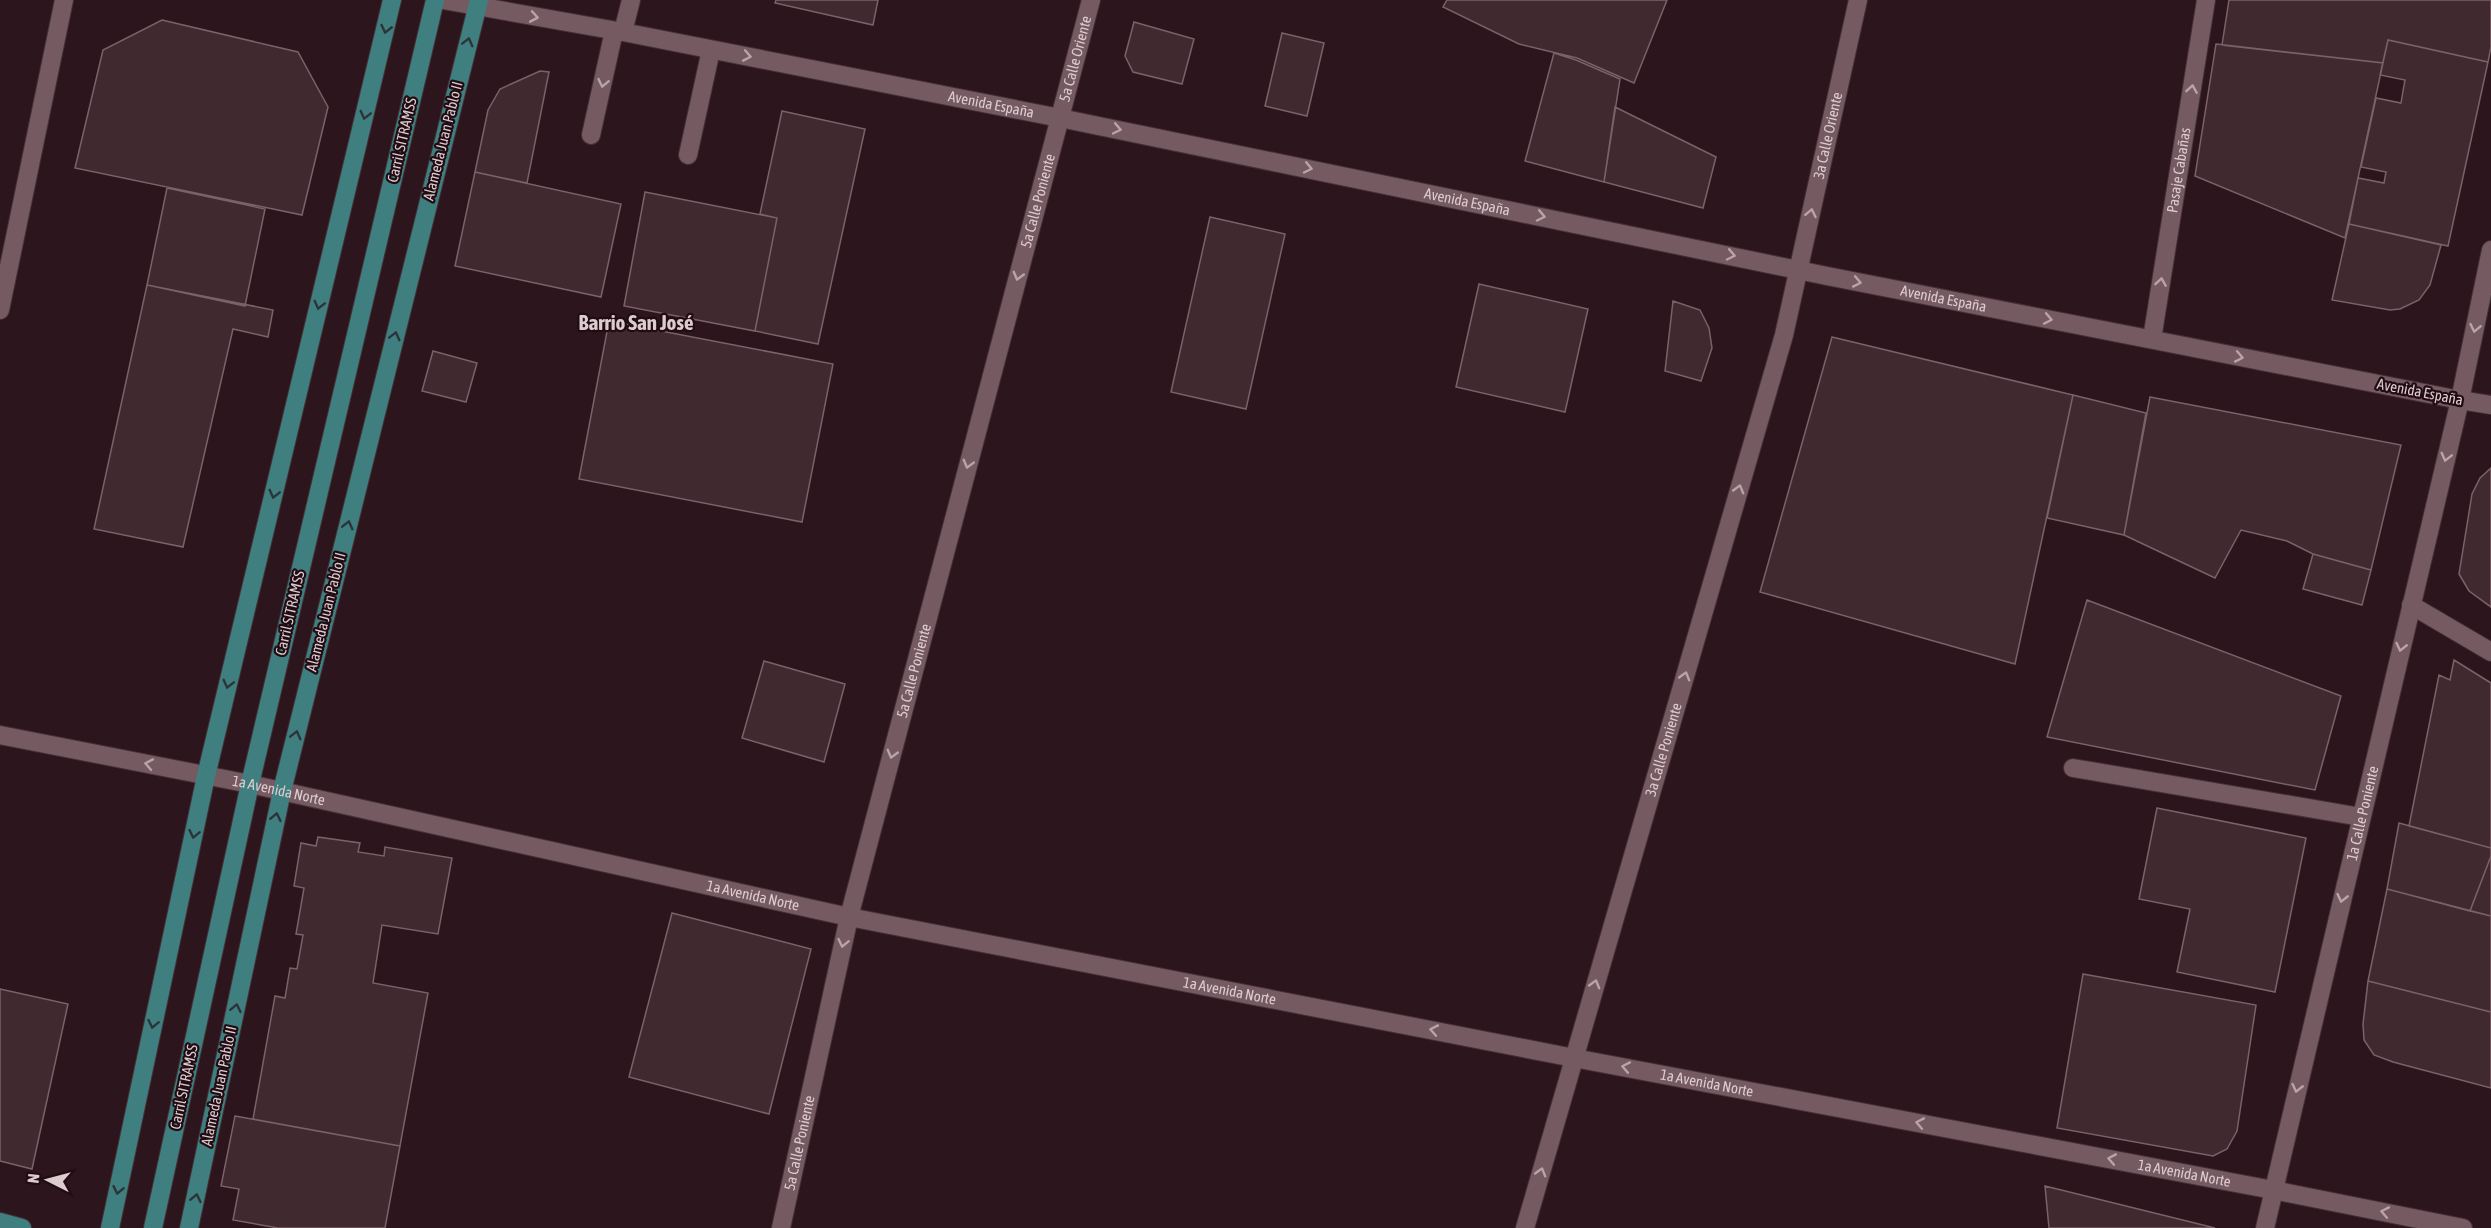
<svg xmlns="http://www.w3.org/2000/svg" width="2491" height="1228" font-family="'Asap Condensed',sans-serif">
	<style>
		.building { fill: #412930; stroke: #7d6168; stroke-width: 1.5 }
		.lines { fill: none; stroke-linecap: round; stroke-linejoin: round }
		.lane-casing { stroke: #433237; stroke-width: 20 }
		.street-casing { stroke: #433237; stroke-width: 20 }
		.secondary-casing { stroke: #433237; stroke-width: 20 }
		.primary-casing { stroke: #433237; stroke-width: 20 }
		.lane { stroke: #765a61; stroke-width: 18 }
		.street { stroke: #765a61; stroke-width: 18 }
		.secondary { stroke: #765a61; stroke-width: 18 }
		.primary { stroke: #3f7f80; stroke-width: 18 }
		.oneway { stroke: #b8a4a9 }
		.oneway2 { stroke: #2c3439 }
		.labels { text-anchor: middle; stroke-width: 4.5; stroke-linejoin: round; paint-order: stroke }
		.street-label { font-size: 15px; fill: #dcccd0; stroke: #220c13 }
		.district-label { font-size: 21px; font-weight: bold; fill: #dcccd0; stroke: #220c13 }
	</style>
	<rect width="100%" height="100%" fill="#2c151c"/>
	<path class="building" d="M776,0H878L873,25L775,3Z
		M1447,0H1667L1634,83L1577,58L1519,44L1443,7Z
		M2229,0H2491V47L2488,62L2388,40L2383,63L2222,45Z
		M162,20L298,52L328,107L302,215L75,168L103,50Z
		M1134,22L1194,39L1182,84L1133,72L1125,56Z
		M1282,33L1324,43L1307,116L1265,106Z
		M2388,40L2488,62L2448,246L2349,224L2358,178L2384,183L2386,172L2361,167L2376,98L2401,103L2403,91L2405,80L2380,75Z
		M2216,44L2383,63L2345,238L2195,176Z
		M1554,53L1576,60L1620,79L1604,182L1525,161Z
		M540,71L549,72L527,183L475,172L488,110L500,89Z
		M1615,107L1716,157L1703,208L1604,182Z
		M782,111L865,129L818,344L755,331L777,218L760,214Z
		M475,172L621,204L601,297L455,266Z
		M167,188L265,209L245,306L147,285Z
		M645,192L777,218L755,331L624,306Z
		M1210,217L1285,234L1246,409L1171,392Z
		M2349,224L2441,245L2430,285L2419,300L2400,309L2390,310L2332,300Z
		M1479,284L1588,309L1565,412L1456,387Z
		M147,285L273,310L268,337L233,329L183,547L94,529Z
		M1673,301L1700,310L1709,328L1712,348L1701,381L1665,371Z
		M609,321L833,364L802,522L579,479Z
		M1832,337L2073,395L2015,664L1760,592Z
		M433,351L477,363L466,402L422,391Z
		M2073,395L2146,413L2124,535L2047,518Z
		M2150,397L2401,445L2371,570L2313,554L2287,541L2241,530L2215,578L2124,535Z
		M2491,468V607L2469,591L2459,574L2472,494L2480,478Z
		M2313,554L2371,570L2362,605L2303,589Z
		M2087,600L2341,696L2315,790L2047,737Z
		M2454,660L2491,683V848L2409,826L2439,675L2450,680Z
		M764,661L845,684L824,762L742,738Z
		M2157,808L2306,838L2275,992L2177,972L2190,909L2139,899Z
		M2399,823L2491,848V856L2470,911L2387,889Z
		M318,837L360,843L358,852L384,856L385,847L452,858L438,934L382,925L373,983L428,993L400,1146L253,1119L275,996L285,998L290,968L297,969L303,935L296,934L304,888L294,886L301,843L316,846Z
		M2491,856V916L2470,911Z
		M2387,889L2491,916V1012L2368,981Z
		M672,913L811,949L769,1114L629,1077Z
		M2083,974L2256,1005L2237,1131L2227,1149L2213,1156L2057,1128Z
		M2368,981L2491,1012V1088L2393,1062L2374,1055L2364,1040L2363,1024Z
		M0,989L68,1004L32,1169L0,1161Z
		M235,1116L400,1146L385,1228H278L233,1220L239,1189L221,1186Z
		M2045,1186L2215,1228H2049Z"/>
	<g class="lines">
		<defs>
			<path id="lane" d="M623,32L631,0
				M591,135L614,31
				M688,155L711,50
				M0,310L64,0
				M2411,605L2491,652
				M2073,768L2361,817"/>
			<g id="street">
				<path id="s1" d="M2152,339L2206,0"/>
				<path d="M2460,400L2491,405"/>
				<path id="s2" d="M0,735L250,784L849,917L1574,1058L2273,1190"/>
				<path id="s3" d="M781,1228L849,917L1091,0"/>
			</g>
			<g id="secondary">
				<path id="s4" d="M443,0L623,32L1060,118L1827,276L2460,400"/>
				<path d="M2273,1190L2463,1228"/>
				<path id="s5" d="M1525,1228L1784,335L1858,0"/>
				<path id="s6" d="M2265,1228L2460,400L2491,250"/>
			</g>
			<path id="primary" d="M0,1222L22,1228
				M110,1228L206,776L392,0
				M153,1228L250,784L435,0
				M189,1228L282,791L479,0"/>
		</defs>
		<use href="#lane" class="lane-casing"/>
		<use href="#street" class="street-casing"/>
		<use href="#secondary" class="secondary-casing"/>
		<use href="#primary" class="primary-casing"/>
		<use href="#lane" class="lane"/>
		<use href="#street" class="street"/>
		<use href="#secondary" class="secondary"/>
		<use href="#primary" class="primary"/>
	</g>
	<defs><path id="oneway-chevron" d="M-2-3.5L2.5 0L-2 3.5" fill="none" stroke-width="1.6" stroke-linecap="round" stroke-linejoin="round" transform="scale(1.5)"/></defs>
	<g class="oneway">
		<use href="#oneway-chevron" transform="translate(534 17) rotate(10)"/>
		<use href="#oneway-chevron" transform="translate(747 56) rotate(11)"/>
		<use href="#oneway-chevron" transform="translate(603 83) rotate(102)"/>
		<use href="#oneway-chevron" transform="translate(2192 89) rotate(-81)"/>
		<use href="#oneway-chevron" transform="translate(1117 129) rotate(12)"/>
		<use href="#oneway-chevron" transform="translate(1308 168) rotate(12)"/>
		<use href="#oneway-chevron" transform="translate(1811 213) rotate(-78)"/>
		<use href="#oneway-chevron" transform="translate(1541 216) rotate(12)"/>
		<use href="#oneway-chevron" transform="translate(1731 255) rotate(12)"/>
		<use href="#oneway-chevron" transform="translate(1018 276) rotate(105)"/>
		<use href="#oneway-chevron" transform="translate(1857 282) rotate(11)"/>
		<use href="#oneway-chevron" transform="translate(2161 282) rotate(-81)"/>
		<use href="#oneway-chevron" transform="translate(2048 319) rotate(11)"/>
		<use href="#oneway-chevron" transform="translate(2475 328) rotate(102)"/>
		<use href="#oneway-chevron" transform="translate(2239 357) rotate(11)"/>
		<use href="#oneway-chevron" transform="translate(2446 457) rotate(104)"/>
		<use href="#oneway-chevron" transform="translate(968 464) rotate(105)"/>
		<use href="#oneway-chevron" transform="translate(1739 489) rotate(-74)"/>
		<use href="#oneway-chevron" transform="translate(2401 647) rotate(103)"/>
		<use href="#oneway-chevron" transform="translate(1685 676) rotate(-74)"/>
		<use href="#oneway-chevron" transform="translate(892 754) rotate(105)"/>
		<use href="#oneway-chevron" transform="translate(149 764) rotate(-169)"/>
		<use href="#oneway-chevron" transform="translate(2342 898) rotate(103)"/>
		<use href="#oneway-chevron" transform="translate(843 943) rotate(102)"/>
		<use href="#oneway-chevron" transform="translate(1595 984) rotate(-74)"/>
		<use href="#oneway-chevron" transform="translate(1434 1030) rotate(-169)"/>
		<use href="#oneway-chevron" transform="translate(1626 1067) rotate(-169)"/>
		<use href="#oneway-chevron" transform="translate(2297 1088) rotate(103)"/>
		<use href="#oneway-chevron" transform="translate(1920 1123) rotate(-169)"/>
		<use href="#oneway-chevron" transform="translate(2112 1159) rotate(-169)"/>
		<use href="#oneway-chevron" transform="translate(1541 1172) rotate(-74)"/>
		<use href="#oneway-chevron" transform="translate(2385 1212) rotate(-169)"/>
	</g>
	<g class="oneway2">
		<use href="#oneway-chevron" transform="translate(386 29) rotate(103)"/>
		<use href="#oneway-chevron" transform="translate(468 42) rotate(-76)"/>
		<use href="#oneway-chevron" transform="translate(365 115) rotate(104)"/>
		<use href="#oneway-chevron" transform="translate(319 305) rotate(104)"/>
		<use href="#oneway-chevron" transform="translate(395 336) rotate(-76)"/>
		<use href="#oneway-chevron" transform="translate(274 494) rotate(104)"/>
		<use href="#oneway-chevron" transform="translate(348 525) rotate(-76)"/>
		<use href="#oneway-chevron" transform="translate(228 684) rotate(104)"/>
		<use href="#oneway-chevron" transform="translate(296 735) rotate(-76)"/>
		<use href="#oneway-chevron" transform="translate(276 817) rotate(-78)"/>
		<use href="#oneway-chevron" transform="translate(194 834) rotate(102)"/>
		<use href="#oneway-chevron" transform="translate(236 1008) rotate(-78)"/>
		<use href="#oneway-chevron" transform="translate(153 1024) rotate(102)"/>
		<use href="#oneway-chevron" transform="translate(118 1190) rotate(102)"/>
		<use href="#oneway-chevron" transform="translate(196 1198) rotate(-78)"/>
	</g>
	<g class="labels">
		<g class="street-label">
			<text dy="5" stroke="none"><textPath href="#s3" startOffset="1206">5a Calle Oriente</textPath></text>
			<text dy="5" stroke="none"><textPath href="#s4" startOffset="558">Avenida España</textPath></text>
			<text dy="5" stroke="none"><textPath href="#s5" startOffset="1134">3a Calle Oriente</textPath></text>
			<text transform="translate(402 140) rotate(-77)" y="5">Carril SITRAMSS</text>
			<text transform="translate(443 141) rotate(-76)" y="5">Alameda Juan Pablo II</text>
			<text dy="5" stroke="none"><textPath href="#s1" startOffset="171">Pasaje Cabañas</textPath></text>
			<text dy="5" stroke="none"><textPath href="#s3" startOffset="1059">5a Calle Poniente</textPath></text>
			<text dy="5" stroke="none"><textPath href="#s4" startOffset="1044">Avenida España</textPath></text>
			<text dy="5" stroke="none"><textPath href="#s4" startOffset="1530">Avenida España</textPath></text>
			<text transform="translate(2420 392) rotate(11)" y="5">Avenida España</text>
			<text transform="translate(326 612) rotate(-76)" y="5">Alameda Juan Pablo II</text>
			<text transform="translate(290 613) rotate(-77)" y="5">Carril SITRAMSS</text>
			<text dy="5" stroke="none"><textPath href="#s3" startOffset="573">5a Calle Poniente</textPath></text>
			<text dy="5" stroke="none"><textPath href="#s5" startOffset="498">3a Calle Poniente</textPath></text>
			<text dy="5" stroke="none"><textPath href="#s2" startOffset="284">1a Avenida Norte</textPath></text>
			<text dy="5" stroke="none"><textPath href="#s6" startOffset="426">1a Calle Poniente</textPath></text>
			<text dy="5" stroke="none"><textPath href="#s2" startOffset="770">1a Avenida Norte</textPath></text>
			<text dy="5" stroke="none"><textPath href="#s2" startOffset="1256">1a Avenida Norte</textPath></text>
			<text dy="5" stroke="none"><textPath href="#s2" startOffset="1742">1a Avenida Norte</textPath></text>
			<text transform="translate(219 1086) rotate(-78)" y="5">Alameda Juan Pablo II</text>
			<text transform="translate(184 1087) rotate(-78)" y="5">Carril SITRAMSS</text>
			<text dy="5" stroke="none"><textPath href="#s3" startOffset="87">5a Calle Poniente</textPath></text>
			<text dy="5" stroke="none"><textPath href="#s2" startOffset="2228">1a Avenida Norte</textPath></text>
		</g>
		<g class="district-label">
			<text x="636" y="330">Barrio San José</text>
		</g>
	</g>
	<g transform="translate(48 1180) rotate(276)" stroke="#220c13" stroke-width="4.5" paint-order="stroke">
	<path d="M0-4.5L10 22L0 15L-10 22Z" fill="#dcccd0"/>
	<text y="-9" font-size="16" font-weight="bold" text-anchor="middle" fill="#dcccd0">N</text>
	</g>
</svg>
